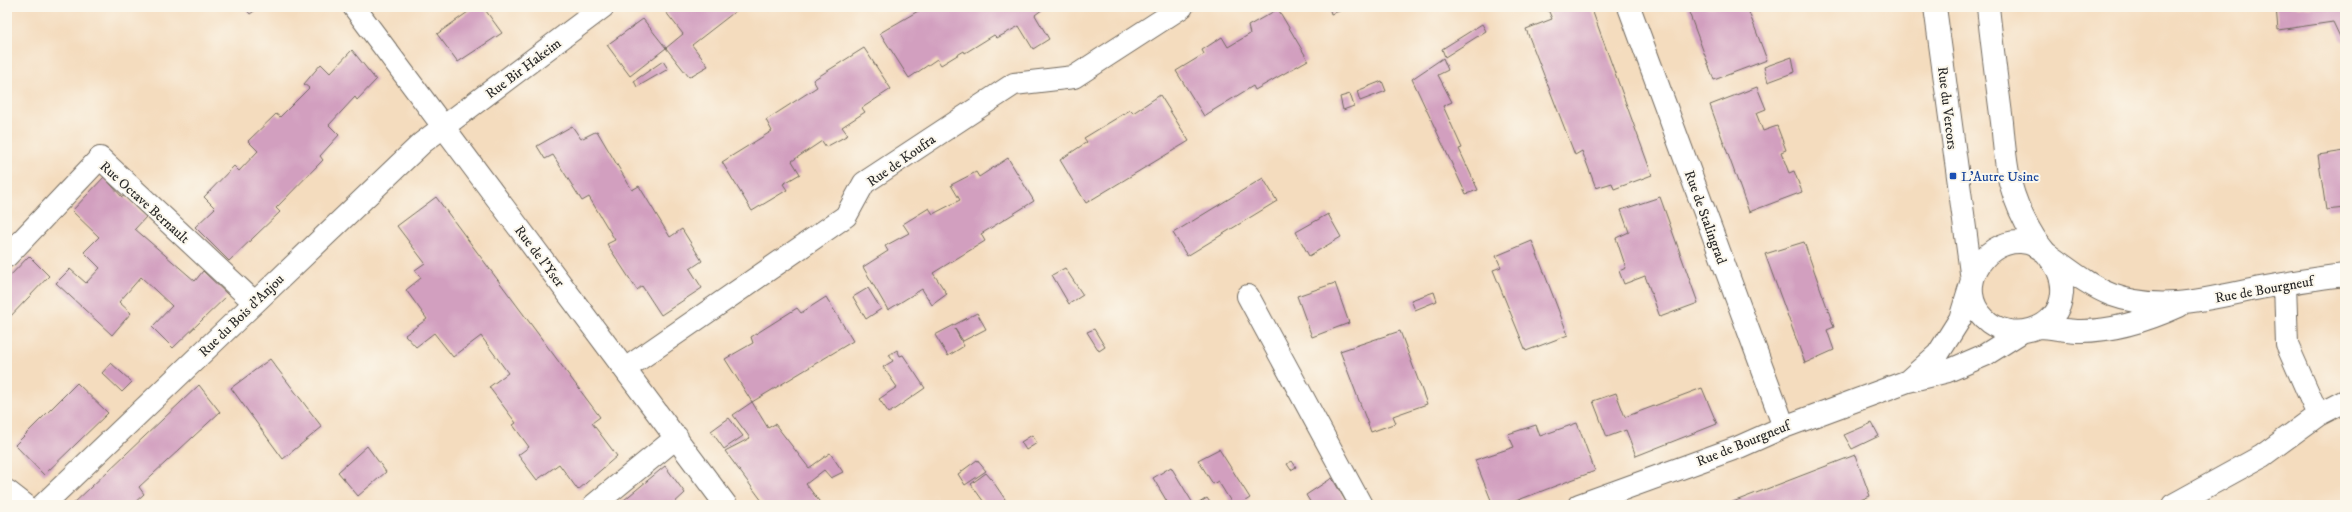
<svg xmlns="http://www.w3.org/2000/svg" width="2352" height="512" font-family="'IM FELL DW Pica',serif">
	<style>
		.building { fill: #d29fbf }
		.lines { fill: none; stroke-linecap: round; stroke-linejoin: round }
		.lane-casing { stroke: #71695e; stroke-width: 24 }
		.street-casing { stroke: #71695e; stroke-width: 24 }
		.lane { stroke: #fff; stroke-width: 22 }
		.street { stroke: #fff; stroke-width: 22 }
		.transit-dot { fill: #1a4fb4; stroke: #fbf7ec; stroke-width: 1.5 }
		.labels { text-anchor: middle; stroke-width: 4; stroke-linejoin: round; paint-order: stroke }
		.street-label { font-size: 14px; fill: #2b2b2b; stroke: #fbf7ec }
		.transit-label { font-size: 14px; fill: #164399; stroke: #fbf7ec; text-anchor: start }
	</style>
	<rect width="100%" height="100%" fill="#fbf7ec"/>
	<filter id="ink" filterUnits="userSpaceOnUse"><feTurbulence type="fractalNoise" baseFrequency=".025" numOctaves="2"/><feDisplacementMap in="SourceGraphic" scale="8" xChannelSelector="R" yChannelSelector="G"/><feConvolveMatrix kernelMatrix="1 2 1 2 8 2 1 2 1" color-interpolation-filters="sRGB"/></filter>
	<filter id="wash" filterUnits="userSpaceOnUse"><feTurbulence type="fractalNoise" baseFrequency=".012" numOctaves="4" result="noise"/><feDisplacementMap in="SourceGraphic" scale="16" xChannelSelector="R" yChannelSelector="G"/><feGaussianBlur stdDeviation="0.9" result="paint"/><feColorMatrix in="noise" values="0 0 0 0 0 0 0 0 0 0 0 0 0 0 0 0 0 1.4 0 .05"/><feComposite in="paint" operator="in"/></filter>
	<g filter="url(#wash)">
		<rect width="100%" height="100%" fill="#f4dcbe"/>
		<g id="blocks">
			<path class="building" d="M244,7H260L250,14Z
				M475,7H483L502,33L458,62L437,34Z
				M670,7H741L692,45L708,66L689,77L666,48L683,34L665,11Z
				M925,7H936L937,10L941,7H1042L1043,9L1035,15L1049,39L1033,49L1019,26L997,38L994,35L965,53L964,51L941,65L937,59L909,78L880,33Z
				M1329,7H1350L1331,14Z
				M1547,7H1591L1652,175L1614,189L1612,183L1596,188L1582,151L1575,155L1526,29L1552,19Z
				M1687,7H1747L1767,60L1714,80Z
				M2276,7H2345V41H2342L2333,22L2278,30Z
				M1278,9L1308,60L1255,90L1253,86L1204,116L1176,71L1204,54L1202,50L1222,37L1228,47L1250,34L1248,26Z
				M643,19L666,48L630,76L607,45Z
				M1482,24L1486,31L1445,57L1442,49Z
				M864,48L891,89L862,108L865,112L842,127L848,135L826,147L822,141L792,161L800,174L783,184L787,190L752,211L722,162L772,131L766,120L817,87L813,80Z
				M352,50L376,80L357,100L355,97L329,125L339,135L320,156L323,160L276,208L280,212L229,261L195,227L215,208L204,197L234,166L239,171L258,151L248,141L276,114L280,117L309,88L304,84L321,64L330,73Z
				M1792,57L1795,72L1768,82L1764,67Z
				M1443,58L1448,70L1438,75L1452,102L1443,106L1462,148L1459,149L1478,190L1466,194L1412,79Z
				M663,61L668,69L637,87L634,81Z
				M1382,81L1386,91L1360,101L1357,91Z
				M1757,87L1766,109L1756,113L1763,131L1777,126L1786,150L1781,152L1789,173L1794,171L1802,192L1749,212L1710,105Z
				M1350,94L1354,106L1343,110L1340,97Z
				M1160,95L1189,141L1086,203L1060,160L1087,142L1084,138L1130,110L1133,113Z
				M572,126L581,139L597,131L632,190L639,186L670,237L682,229L702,261L690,269L702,288L661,315L642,286L637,290L607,244L615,240L589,197L582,201L553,155L545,159L537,146Z
				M2345,151V208L2326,210L2318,155Z
				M1008,158L1034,201L981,234L985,241L933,273L947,294L932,305L922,289L888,310L863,267L888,251L885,246L909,233L903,224L929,208L933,214L960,200L951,185L976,172L979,177Z
				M104,177L122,197L124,196L146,217L135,229L195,281L203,271L228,295L173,348L152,327L172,306L141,277L119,302L131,313L112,335L56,283L70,269L86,283L100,268L84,252L99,237L72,211Z
				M1263,178L1277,201L1187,256L1173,233Z
				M436,197L600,417L592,423L617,456L578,490L559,464L537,480L518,455L529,447L513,425L516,423L489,387L508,373L481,336L453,357L434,333L416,347L405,335L427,319L406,290L421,278L415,270L425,263L397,226Z
				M1660,197L1698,303L1660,317L1645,276L1624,284L1619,271L1626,268L1616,238L1629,232L1621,210Z
				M1328,214L1341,237L1309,256L1296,232Z
				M1532,241L1568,335L1526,351L1493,270L1501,267L1496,256Z
				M1804,242L1834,327L1827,330L1834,350L1805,363L1765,254Z
				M29,256L49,276L7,320V279Z
				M1065,268L1083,295L1069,304L1052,275Z
				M1335,283L1349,323L1312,337L1297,296Z
				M868,288L881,309L866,319L853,297Z
				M1434,292L1437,301L1415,310L1411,300Z
				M826,297L853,341L752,402L768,428L775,424L809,468L830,453L843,472L831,478L824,470L806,484L822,505H765L725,451L750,438L733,415L752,402L725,359L753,343L751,337L797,308L801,313Z
				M977,313L986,329L963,341L955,329L964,346L948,356L935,335Z
				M1094,329L1105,347L1099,351L1087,332Z
				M1400,331L1427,404L1393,416L1396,423L1371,432L1340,351Z
				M897,350L900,356L903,355L925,388L889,413L879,399L897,387L883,367L893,361L889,355Z
				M270,359L322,427L283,459L231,388Z
				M111,363L132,382L122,392L102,373Z
				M77,383L108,413L44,475L15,445Z
				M199,385L220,412L139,487L144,494L132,505H72Z
				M1702,388L1717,424L1636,456L1626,430L1607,437L1593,401L1616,393L1625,417Z
				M729,418L743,436L724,449L711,431Z
				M1577,423L1595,471L1505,505H1493L1475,460L1514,447L1508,434L1536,425L1540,436Z
				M1872,423L1879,436L1852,449L1844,435Z
				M1032,435L1037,443L1026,450L1021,442Z
				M367,446L386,472L358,496L338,472Z
				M1219,449L1250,498L1239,505H1233L1218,481L1213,484L1198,460Z
				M1855,455L1870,496L1849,505H1725Z
				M977,460L986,471L965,485L958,474Z
				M1292,461L1296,467L1291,470L1287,464Z
				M665,466L685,493L672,505H618Z
				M1171,467L1194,505H1169L1153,478Z
				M986,473L992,480L1009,505H986L971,484Z
				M1332,478L1348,505H1312L1306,495Z
				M1207,498L1212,505H1196Z"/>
		</g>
	</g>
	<g filter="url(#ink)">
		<use href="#blocks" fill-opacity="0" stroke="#71695e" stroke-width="1"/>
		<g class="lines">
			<defs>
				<path id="lane" d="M2285,284L2287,345L2318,415L2345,401
					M1248,296L1361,505
					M2173,505L2262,456L2318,415"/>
				<path id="street" d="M354,7L726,505
					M1629,7L1784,427
					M1988,7C1992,45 1997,84 2002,122C2004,142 2005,163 2010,182C2015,201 2024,221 2034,237C2046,256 2064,268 2062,293C2060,331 2009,344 1984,318C1955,290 1982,241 2020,242C2032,242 2041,249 2050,256C2070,270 2089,286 2112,295C2161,313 2211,298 2260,288C2288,283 2317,278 2345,275
					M7,256L100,158L254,302
					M2041,327C2054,328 2068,331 2081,331C2115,331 2148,320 2179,306
					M625,369L846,216L864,183L1014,84L1074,77L1182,7
					M1910,379L1938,354L1960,319L1972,280L1935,7
					M7,491L25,505
					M43,505L422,143L603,7
					M594,505L677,437
					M1579,505L1739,447L1784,427L1908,381L1948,371L1985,355L2020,333"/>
			</defs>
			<use href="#lane" class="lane-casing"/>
			<use href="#street" class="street-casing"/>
			<use href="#lane" class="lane"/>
			<use href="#street" class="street"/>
		</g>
	</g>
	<rect class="transit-dot" x="1949" y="172" width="8" height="8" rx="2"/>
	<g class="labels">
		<g class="street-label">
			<text transform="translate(523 68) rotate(-37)" y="5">Rue Bir Hakeim</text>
			<text transform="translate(1948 108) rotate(83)" y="5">Rue du Vercors</text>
			<text transform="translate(901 160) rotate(-35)" y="5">Rue de Koufra</text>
			<text transform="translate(145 202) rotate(42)" y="5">Rue Octave Bernault</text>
			<text transform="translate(1706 217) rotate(70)" y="5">Rue de Stalingrad</text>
			<text transform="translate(540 256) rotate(53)" y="5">Rue de l’Yser</text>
			<text transform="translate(2264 289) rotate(-10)" y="5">Rue de Bourgneuf</text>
			<text transform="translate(241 315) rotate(-44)" y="5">Rue du Bois d’Anjou</text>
			<text transform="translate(1743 443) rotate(-22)" y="5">Rue de Bourgneuf</text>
		</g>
		<g class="transit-label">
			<text x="1961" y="181">L'Autre Usine</text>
		</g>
	</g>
	<rect width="2352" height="512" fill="none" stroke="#fbf7ec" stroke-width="24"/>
</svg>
